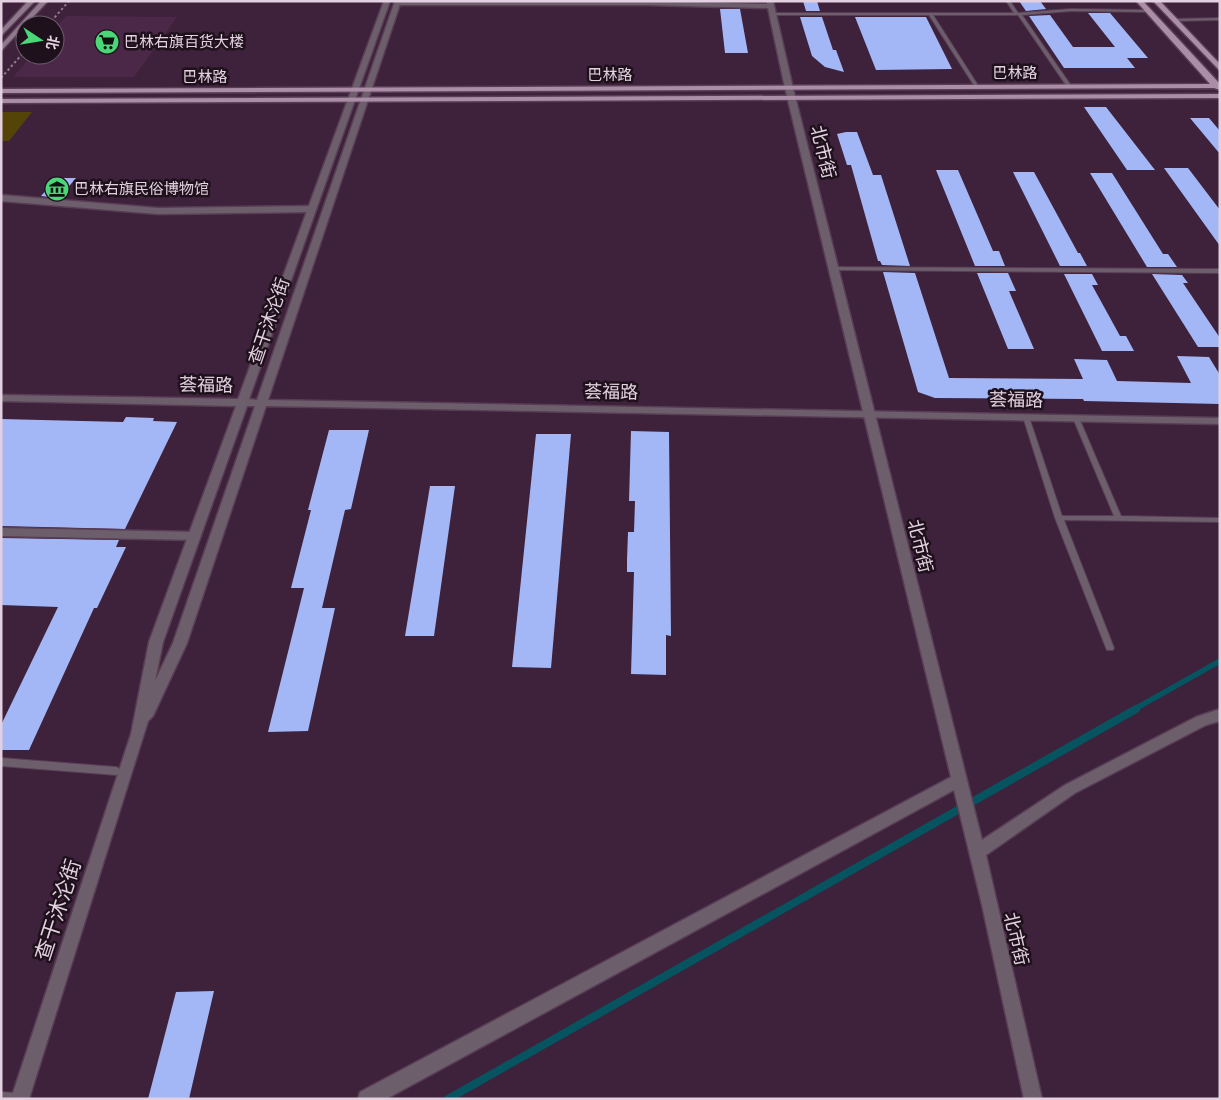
<svg xmlns="http://www.w3.org/2000/svg" width="1221" height="1100" font-family="Spectral,'Noto Sans SC',serif">
	<style>
		.built { fill: #4b2847 }
		.green { fill: #554408 }
		.lines { fill: none; stroke-linecap: round; stroke-linejoin: round }
		.stream-far1 { stroke: #05545f; stroke-width: 5.5 }
		.stream { stroke: #05545f; stroke-width: 8 }
		.building { fill: #a3b7f6 }
		.service-casing { stroke: #583d55; stroke-width: 2 }
		.minor-casing { stroke: #583d55; stroke-width: 3 }
		.tertiary-casing { stroke: #583d55; stroke-width: 3 }
		.secondary-casing { stroke: #583d55; stroke-width: 3 }
		.primary-casing { stroke: #583d55; stroke-width: 3 }
		.path { stroke: #927a8f; stroke-width: 2; stroke-dasharray: 2.5 2.5; stroke-linecap: butt }
		.service { fill: #6d5e6b; fill-rule: evenodd }
		.minor { fill: #6d5e6b; fill-rule: evenodd }
		.tertiary { fill: #6d5e6b; fill-rule: evenodd }
		.secondary { fill: #90788d; fill-rule: evenodd }
		.primary { fill: #ab8da7; fill-rule: evenodd }
		.labels { text-anchor: middle; stroke-width: 5; stroke-linejoin: round; paint-order: stroke }
		.far-poi-label { font-size: 15px; fill: #e3d0e0; stroke: #1e111c; text-anchor: start }
		.far-street-label { font-size: 15px; fill: #e3d0e0; stroke: #1e111c }
		.street-label { font-size: 18px; fill: #e3d0e0; stroke: #1e111c }
		.near-street-label { font-size: 21px; fill: #e3d0e0; stroke: #1e111c }
	</style>
	<rect width="100%" height="100%" fill="#3e213b"/>
	<path class="built" d="M66,16L177,17L134,77H13L32,55H55V29Z"/>
	<path class="green" d="M1,112H32L9,141H1Z"/>
	<g class="lines">
		<path class="stream-far1" d="M1133,710L1220,661"/>
		<path class="stream" d="M448,1099L1136,709"/>
	</g>
	<path class="building" d="M803,1H817L820,11H806Z
		M1019,1H1040L1046,9L1026,11Z
		M720,9H740L748,53H725Z
		M1088,13H1110L1148,58H1127L1135,68H1064L1029,16L1050,15L1073,47H1115Z
		M800,17H822L833,50H836L844,72L825,67L812,56Z
		M855,17H926L952,69L876,70Z
		M1084,107H1106L1155,170H1127Z
		M1190,118H1209L1220,131V154Z
		M846,132H857L873,175H881L910,266L882,265L880,261H878L851,165H847L837,134Z
		M1164,168H1188L1220,210V246Z
		M936,170H958L993,251H999L1005,266H975Z
		M1013,172H1034L1078,253H1080L1087,266H1060Z
		M1090,173H1112L1163,254H1168L1177,267H1147Z
		M57,178H76L59,198L41,196Z
		M883,272L915,273L949,378L1083,379L1074,359L1107,360L1117,381L1191,383L1177,356L1209,357L1220,375V404L1084,401L1083,399L935,398L918,392Z
		M977,273H1008L1016,291H1009L1034,349H1008Z
		M1064,274H1092L1098,285H1092L1120,336H1126L1134,351H1102Z
		M1152,274L1182,275L1188,283H1183L1220,338V347H1198Z
		M126,417L154,418L153,421L177,422L125,529L1,526V419L123,422Z
		M329,430H369L351,509L345,510L322,608H335L308,731L268,732L304,588H291L311,510H308Z
		M631,431L669,432L671,636L666,635V675L631,674L634,572H627V560L628,532H634L635,501H629Z
		M536,434H571L551,668L512,667Z
		M430,486H455L434,636H405Z
		M1,538L119,540L116,547H126L97,608H94L29,750H1V725L58,607L1,605Z
		M214,991L189,1099H148L176,992Z"/>
	<g class="lines">
		<defs>
			<path id="service" d="M1006,1H1010L1018,13L1071,9L1147,10L1149,11L1147,12L1071,11L1022,15L1072,87L1070,88H1068L1018,15H933L979,87L977,88L975,87L929,15H773L771,14L773,13H1014Z
				M1220,18V20L1174,21L1172,20L1174,19Z
				M834,267L1220,269V273L832,270V268Z
				M1026,415L1029,417L1062,516H1114L1073,418L1076,416L1079,418L1121,516L1220,518V522L1064,520L1114,648L1113,650H1107L1106,648L1055,518L1023,417Z
				M1,758L116,767L119,768L120,771L119,774L116,775L1,766Z
				M1,1092L17,1093L21,1095L22,1099H1Z"/>
			<path id="minor" d="M656,1L767,4V1H773L793,88L982,840L1065,785L1196,717L1220,709V721L1206,725L1075,793L986,855L1042,1099H1024L982,905L954,790L386,1099H358L360,1092L951,777L785,88L768,8L647,5H397L394,3L396,1Z
				M1,195L158,208L312,206L316,209L312,212L158,214L1,201Z
				M1,528L195,532L201,536L195,540L1,536Z"/>
			<path id="tertiary" d="M384,1H390L249,399L257,400L395,1H401L268,400L1220,418V424L266,406L187,643L153,716L148,721L29,1099H11L131,734L149,642L236,406L1,401V395L238,399ZM247,406H255L173,643L155,681L163,642Z"/>
			<path id="secondary" d="M28,1H35L1,36V30Z
				M41,1H48L1,51V45Z"/>
			<path id="primary" d="M1136,1H1143L1220,84V90L1214,88L1,93V89L1210,84Z
				M1153,1H1160L1220,64V71Z
				M1220,94V98L1,103V99Z"/>
		</defs>
		<use href="#service" class="service-casing"/>
		<use href="#minor" class="minor-casing"/>
		<use href="#tertiary" class="tertiary-casing"/>
		<use href="#secondary" class="secondary-casing"/>
		<use href="#primary" class="primary-casing"/>
		<path class="path" d="M48,25L69,1
			M1,78L25,51"/>
		<use href="#service" class="service"/>
		<use href="#minor" class="minor"/>
		<use href="#tertiary" class="tertiary"/>
		<use href="#secondary" class="secondary"/>
		<use href="#primary" class="primary"/>
	</g>
	<defs>
		<symbol id="supermarket-disc" viewBox="-11 -11 22 22"><circle r="9.5" fill="#49d778" stroke="#1e111c"/><path d="M-6-5.5h2.5l.6 2H6L4.5 2H-2.5L-4.4-4H-6ZM-1.5 3.2a1.3 1.3 0 1 0 .1 0ZM3 3.2a1.3 1.3 0 1 0 .1 0Z" fill="#111"/></symbol>
		<symbol id="museum-disc" viewBox="-11 -11 22 22"><circle r="9.5" fill="#49d778" stroke="#1e111c"/><path d="M0-6L6-3V-2H-6V-3ZM-5-1h2V3h-2ZM-1-1h2V3h-2ZM3-1h2V3H3ZM-6 4H6V6H-6Z" fill="#111"/></symbol>
	</defs>
	<g fill-rule="evenodd">
		<use href="#supermarket-disc" x="93" y="28" width="28" height="28"/>
		<use href="#museum-disc" x="43" y="175" width="28" height="28"/>
	</g>
	<g class="labels">
		<g class="far-poi-label">
			<text x="124" y="47">巴林右旗百货大楼</text>
			<text x="74" y="194">巴林右旗民俗博物馆</text>
		</g>
		<g class="far-street-label">
			<text x="1015" y="78">巴林路</text>
			<text x="610" y="80">巴林路</text>
			<text x="205" y="82">巴林路</text>
		</g>
		<g class="street-label">
			<text transform="translate(823 152) rotate(76)" y="6">北市街</text>
			<text transform="translate(269 321) rotate(-71)" y="6">查干沐沦街</text>
			<text transform="translate(206 385) rotate(1)" y="6">荟福路</text>
			<text transform="translate(611 392) rotate(1)" y="6">荟福路</text>
			<text transform="translate(1016 400) rotate(1)" y="6">荟福路</text>
			<text transform="translate(920 546) rotate(76)" y="6">北市街</text>
			<text transform="translate(1016 939) rotate(77)" y="6">北市街</text>
		</g>
		<g class="near-street-label">
			<text transform="translate(58 910) rotate(-72)" y="7">查干沐沦街</text>
		</g>
	</g>
	<rect width="1221" height="1100" fill="none" stroke="#e3d0e0" stroke-width="5"/>
	<g transform="translate(40 40) rotate(102)"><circle r="24" fill="#1e111c" stroke="#6d5d6a"/>
	<path d="M0-4L9 19L0 12L-9 19Z" fill="#49d778"/>
	<text y="-8" font-size="14" font-weight="bold" text-anchor="middle" fill="#e3d0e0">北</text>
	</g>
</svg>
